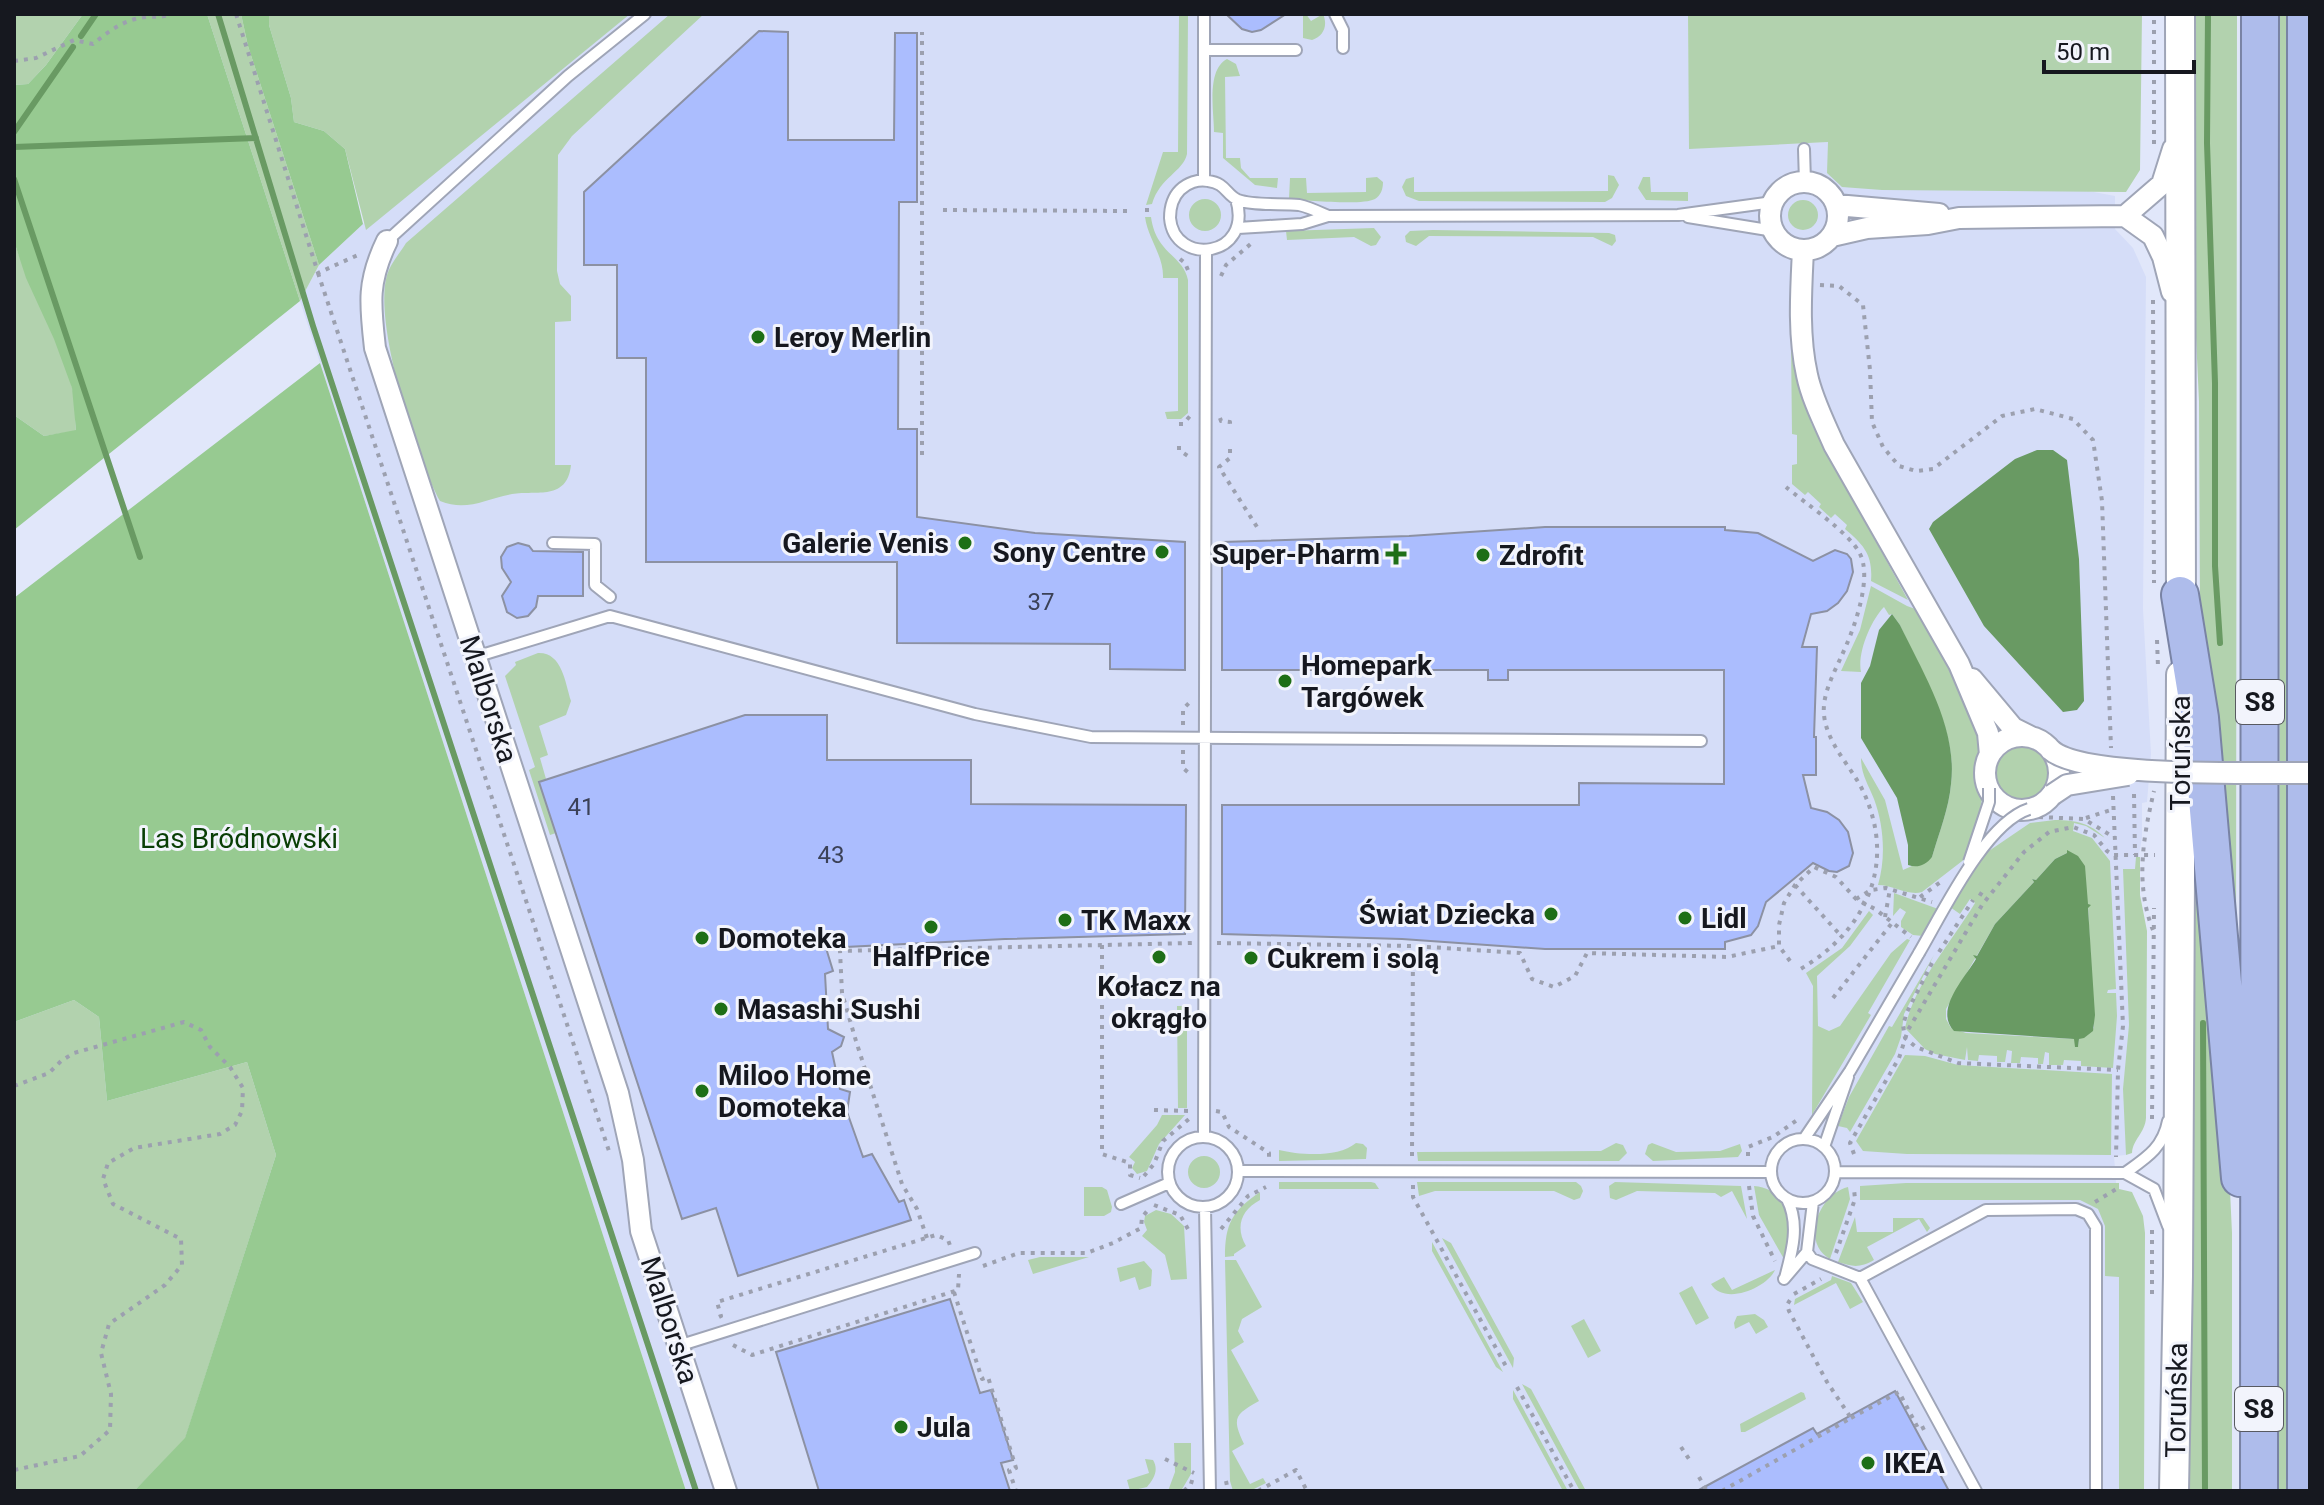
<svg xmlns="http://www.w3.org/2000/svg" width="2324" height="1505" font-family="Roboto,sans-serif">
	<style>
		.built { fill: #d5ddf8 }
		.green { fill: #b2d2ae; fill-rule: evenodd }
		.forest { fill: #97ca91 }
		.water { fill: #699a63 }
		.lines { fill: none; stroke-linecap: round; stroke-linejoin: round }
		.stream { stroke: #699a63; stroke-width: 6 }
		.building { fill: #abbdfe; stroke: #8c91a3; stroke-width: 2 }
		.service-casing { stroke: #9fa5b7; stroke-width: 14 }
		.minor-casing { stroke: #9fa5b7; stroke-width: 24 }
		.secondary-casing { stroke: #9fa5b7; stroke-width: 32 }
		.motorway-casing { stroke: #7983a4; stroke-width: 40 }
		.path { stroke: #9ca0af; stroke-width: 4; stroke-dasharray: 4 6; stroke-linecap: butt }
		.service { stroke: #fff; stroke-width: 10 }
		.minor { stroke: #fff; stroke-width: 20 }
		.secondary { stroke: #fff; stroke-width: 28 }
		.motorway { stroke: #aebceb; stroke-width: 36 }
		.service-bridge-casing { stroke: #9fa5b7; stroke-width: 14; stroke-linecap: butt }
		.minor-bridge-casing { stroke: #9fa5b7; stroke-width: 24; stroke-linecap: butt }
		.service-bridge { stroke: #fff; stroke-width: 10 }
		.minor-bridge { stroke: #fff; stroke-width: 20 }
		.poi-dot { fill: #1e6f16; stroke: #f2f4fc; stroke-width: 3 }
		.labels { text-anchor: middle; stroke-width: 6; stroke-linejoin: round; paint-order: stroke }
		.number-label { font-size: 24px; fill: #3b4157 }
		.shield { fill: #f2f4fc; stroke: #585a61; stroke-width: 2 }
		.shield-label { font-size: 26px; font-weight: bold; fill: #16181f }
		.poi-label { font-size: 28px; font-weight: bold; fill: #16181f; stroke: #f2f4fc; text-anchor: start }
		.street-label { font-size: 28px; fill: #16181f; stroke: #f2f4fc }
		.park-label { font-size: 28px; fill: #093e05; stroke: #f2f4fc }
	</style>
	<rect width="100%" height="100%" fill="#e1e7fa"/>
	<path class="built" d="M610,14H1688L1690,148L1828,142L2115,196V229L2133,248L2146,277L2143,609L2151,754L2147,802L2142,803V838L2136,871L2142,1127L2126,1155L2114,1156L2139,1491H686L300,301L319,265L363,224Z"/>
	<path class="green" d="M14,14H83L46,65L28,84L14,85Z
		M207,14H241L248,46L319,265L300,301Z
		M269,14H630L366,230L345,149L324,131L294,122L291,98L269,25Z
		M670,14H704L572,136L558,155L557,271L560,284L571,296V321L555,322V465H571C567,501 537,490 512,494C485,499 467,512 440,501C416,456 373,323 387,275C390,264 400,253 406,243Z
		M1179,14H1188L1187,154C1183,172 1160,177 1152,204L1146,205L1163,152H1178Z
		M1299,14H1306L1311,21L1323,14C1328,25 1324,36 1312,40L1303,38V15Z
		M1688,14H2142L2140,170L2126,192L1882,190L1842,187L1827,173L1828,142L1689,149Z
		M2191,14H2237L2236,975L2200,612L2199,401L2191,229Z
		M2280,14H2288L2287,1491H2279Z
		M1227,59L1236,64L1240,76L1225,77L1226,158H1240L1241,168L1250,178H1278L1277,188L1255,185L1223,158V133L1214,132C1214,112 1206,70 1227,59Z
		M1608,175L1614,176L1619,185L1612,198L1605,202L1419,201L1406,196L1402,187L1406,179L1414,177V192L1608,191Z
		M1377,177L1383,182C1383,189 1381,195 1375,199C1362,206 1305,200 1289,199L1290,178H1306L1307,193L1366,192V178Z
		M1643,177H1650L1651,192H1688V201L1646,200L1638,188Z
		M1189 215a16 16 0 1 1 32 0a16 16 0 1 1-32 0Z
		M1788 215a15 15 0 1 1 30 0a15 15 0 1 1-30 0Z
		M1145,217H1151C1156,254 1183,255 1188,280V413L1181,419H1167L1165,412L1178,411V278H1163C1164,256 1148,239 1145,217Z
		M1374,228L1381,237L1376,245L1371,246L1354,237L1287,240L1286,231Z
		M1433,230L1609,233L1615,235L1616,241L1612,246L1593,237L1429,236L1416,246L1406,242L1405,236L1410,231Z
		M14,241C30,290 60,339 72,387C76,401 75,417 76,431L44,436L14,415Z
		M1791,342L1800,391L1812,425L1908,600L1871,581C1873,555 1864,545 1845,529L1847,525L1835,514L1831,518L1819,507L1821,504L1808,492L1805,495L1792,484V465L1797,464V435L1792,434Z
		M1871,586L1907,606L1929,614L1994,741C2059,697 2093,803 2030,814C2009,817 1995,806 1984,790L1970,855L1922,892C1908,896 1893,885 1878,885C1886,858 1884,826 1874,799C1868,784 1861,774 1861,758L1885,800L1903,870L1932,857C1939,833 1949,808 1951,784C1958,727 1921,675 1900,625L1892,614L1889,615L1884,607C1871,620 1857,653 1861,672L1841,671L1860,630Z
		M538,653C562,652 565,682 571,701L566,715L539,726L548,755L540,758L546,779L539,782L556,833L550,835L529,770L535,767L505,676L516,665L515,662Z
		M2190,790L2228,1148L2232,1233V1491H2187Z
		M2055,820C2076,820 2090,823 2105,838L2086,826L2074,823L2073,831L2092,838L2110,861L2116,989L2108,990L2107,993H2116L2117,1016L2113,1068L2081,1066V1061L2064,1060L2063,1065H2049V1053L2045,1052L2043,1064H2038V1058L2021,1057L2020,1063H2011L2012,1051L2007,1050L2005,1062H1997V1056L1979,1055L1978,1061L1968,1060L1967,1047L1965,1060L1935,1054L1925,1049L1905,1028C1915,982 1951,943 1975,903L1970,899L1960,914L1950,907L1973,865L1983,855L2030,823ZM2067,853L2088,905L2094,1028L2079,1039L2078,1047L2075,1039L1966,1033L1951,1028L1946,1019V1009L1995,924L2034,882L2032,879L2036,880L2055,859Z
		M2136,857H2140V895L2147,931L2146,1118C2145,1133 2133,1139 2132,1153L2126,1155L2123,1089L2129,1025L2123,869H2135Z
		M1894,893L1941,910L1923,936L1913,935L1901,927V921L1906,912L1900,908L1893,916Z
		M1869,911L1873,915L1850,946L1817,976L1818,1026L1829,1031L1840,1026L1891,953L1907,939L1910,940L1868,1013L1871,1015L1812,1115L1813,986L1806,973L1842,948Z
		M1934,955L1904,1014L1901,1037L1895,1054L1850,1132L1847,1128L1838,1126L1849,1097L1889,1026L1892,1027Z
		M74,1000L99,1017L107,1101L247,1062L276,1155L185,1439L134,1491H14V1022Z
		M1177,1006H1187V1108H1178Z
		M1905,1055L1925,1056L1958,1065L2112,1074L2111,1155L1907,1154L1863,1151L1856,1141Z
		M1162,1115H1185L1159,1144L1147,1171L1137,1174L1132,1168L1135,1162L1129,1157L1157,1125Z
		M1356,1143L1363,1144L1367,1148L1366,1159L1279,1161V1150C1300,1155 1338,1158 1356,1143Z
		M1616,1143L1623,1145L1627,1153L1619,1161H1418L1417,1152L1601,1151Z
		M1652,1143L1676,1152L1720,1151L1740,1144L1742,1151L1738,1157L1653,1161L1645,1154L1648,1145Z
		M1188 1172a16 16 0 1 1 32 0a16 16 0 1 1-32 0Z
		M1279,1182H1371L1375,1183L1379,1189H1279Z
		M1417,1182H1576L1581,1186L1583,1191L1580,1198L1574,1200L1554,1191H1435L1419,1196Z
		M1615,1182L1741,1186L1747,1219L1732,1191L1721,1197L1715,1193L1637,1191L1616,1200L1610,1198L1609,1186Z
		M1906,1183H2119V1189L2132,1192L2143,1216L2145,1233L2144,1491H2119V1277L2105,1276V1226L2098,1209L2080,1200H1860V1186Z
		M1754,1186C1792,1189 1792,1231 1784,1259L1759,1215Z
		M1084,1187H1102L1107,1190L1112,1207L1111,1212L1104,1216H1084Z
		M1848,1187L1850,1199L1830,1259C1800,1242 1819,1194 1848,1187Z
		M1260,1192V1200C1241,1210 1235,1227 1246,1246L1234,1254V1256L1225,1257C1225,1224 1232,1211 1260,1192Z
		M1156,1210L1171,1214L1184,1226L1187,1279L1171,1280L1165,1255L1142,1236L1147,1230L1144,1222L1145,1216Z
		M1855,1217L1857,1232H1893V1218H1923L1930,1228L1927,1232L1919,1219L1867,1247L1874,1260C1860,1268 1853,1267 1838,1262Z
		M1442,1238L1451,1243L1514,1358L1513,1368Z
		M1432,1242L1503,1372L1496,1367L1432,1251Z
		M1040,1257H1089L1033,1274L1028,1260Z
		M1225,1260H1236L1262,1307L1242,1319L1238,1331L1244,1342L1231,1350L1259,1401C1234,1415 1232,1418 1244,1444L1232,1451L1250,1484L1263,1478L1266,1483L1250,1491H1233L1230,1481Z
		M1144,1261L1152,1270L1151,1286L1139,1290L1135,1277L1120,1282L1117,1268Z
		M1775,1270C1767,1288 1724,1306 1711,1284L1724,1277L1732,1290Z
		M1832,1276L1851,1283L1863,1302L1850,1309L1836,1283L1794,1305L1795,1299L1831,1280Z
		M1692,1286L1709,1318L1696,1325L1679,1293Z
		M1755,1314L1764,1320L1768,1327L1756,1334L1749,1322L1735,1329L1734,1323L1737,1316Z
		M1584,1319L1601,1351L1588,1358L1571,1326Z
		M1522,1384L1531,1389L1586,1491H1580Z
		M1513,1390L1568,1491H1563L1513,1399Z
		M1801,1392L1804,1393L1806,1399L1745,1432H1741L1740,1424Z
		M1174,1443H1191V1474L1181,1491H1168L1175,1472Z
		M1145,1459L1153,1460C1159,1470 1154,1479 1147,1487L1130,1491L1127,1480L1149,1473Z"/>
	<path class="forest" d="M83,14H207L300,301L14,530V415L44,436L76,430L72,388L54,339L26,278L14,241V85L28,84L46,65Z
		M241,14H269V25L291,98L294,122L324,131L345,149L363,224L319,265L248,46Z
		M320,363L686,1491H134L185,1438L276,1155L247,1062L107,1101L99,1017L74,1000L14,1022V598Z"/>
	<path class="water" d="M2037,450H2053L2067,460L2079,559L2084,701L2077,710L2063,712L1984,626L1929,529L1933,522L2015,459Z
		M1892,614L1900,625C1923,673 1958,728 1951,784C1949,808 1939,833 1932,857C1925,866 1917,868 1908,865V845L1897,798L1861,738V683L1870,666L1879,630Z
		M2067,850L2078,856L2085,866L2088,904L2091,905L2088,908L2095,1015L2093,1031L2084,1038L2079,1039L2078,1047H2075L2074,1039L1954,1031C1934,1010 1964,979 1976,959L1973,955L1977,956L1995,924L2034,882L2032,879L2036,880L2055,859L2067,853Z"/>
	<g class="lines">
		<path class="stream" d="M218,14L313,326L696,1491
			M2208,14L2207,143L2215,383V566L2220,643
			M81,36L96,14
			M14,132L73,47
			M14,147L256,138
			M14,179L140,557
			M2203,1023L2205,1491"/>
	</g>
	<path class="building" d="M1226,14H1286L1261,30L1252,32L1242,29Z
		M759,31L788,32V140H894L895,33H917V202H899L898,429H917V517L1035,533L1185,542V670L1110,669V644L897,643V562H646V358H617V265H584V192Z
		M1545,527H1725V530L1758,533L1813,561L1835,550L1847,554L1851,559L1853,572L1847,591L1838,603L1827,611L1811,614L1802,647H1817L1814,737H1816V775H1803L1811,808L1827,812L1839,820L1848,832L1853,853L1849,866L1837,872L1829,871L1813,863L1766,902L1758,926L1751,935L1725,942V949H1545L1402,939L1222,934V805H1579V783L1724,784V670H1508V680H1488V670H1222V542L1409,536Z
		M518,543L529,546L533,551L583,552V596H538L536,607L528,616L517,618L507,612L502,596L511,582L502,568L501,557L507,547Z
		M745,715H827V760H971V804L1186,805L1185,934L1005,939L826,948L833,971L825,974L828,1029L844,1037L841,1046L832,1052L840,1089L850,1092L847,1112L863,1157L872,1154L899,1202L904,1200L911,1220L738,1276L716,1208L682,1219L539,782Z
		M950,1299L980,1393L991,1390L1013,1460L1001,1463L1010,1491H819L776,1352Z
		M1895,1391L1949,1491H1697L1813,1428L1817,1434Z"/>
	<g class="lines">
		<defs>
			<path id="service" d="M1204,14V180
				M1335,14L1343,30V48
				M1204,50H1296
				M1804,149L1805,182
				M1236,199C1254,258 1174,267 1170,218C1170,208 1172,198 1180,190C1187,183 1198,179 1208,181C1226,183 1226,195 1238,200C1254,206 1282,203 1299,205C1309,207 1319,212 1328,216
				M1688,217L1774,231
				M1238,228L1302,224L1328,216L1678,215L1773,202
				M387,241L568,76L645,14
				M553,543L595,544V585L610,597
				M475,657L610,616L975,714L1091,737L1701,741
				M1204,1136L1206,250
				M1168 1172a35 35 0 1 1 70 0a35 35 0 1 1-70 0Z
				M1804,1139L1850,1071L1919,953
				M1771 1171a32 32 0 1 1 64 0a32 32 0 1 1-64 0Z
				M1824,1147L1848,1077
				M1238,1171L1771,1172
				M1835,1172L2125,1173L2154,1189L2168,1226
				M2125,1173C2146,1158 2163,1148 2168,1121
				M1121,1204L1169,1183
				M1205,1207L1210,1491
				M1807,1252L1812,1259L1860,1278L1976,1491
				M1785,1278C1792,1252 1800,1224 1787,1199
				M1860,1278L1986,1210L2076,1209L2088,1214L2096,1227V1491
				M1784,1279L1807,1252L1813,1202
				M678,1346L975,1253"/>
			<path id="minor" d="M1770 216a34 34 0 1 1 68 0a34 34 0 1 1-68 0Z
				M1836,205L1939,214
				M2125,216L2162,184L2173,149
				M1832,236L1867,228L1928,224L1959,218L2125,216L2153,236L2163,257L2172,292
				M387,241C367,282 370,304 375,348L618,1093L633,1160L641,1231L726,1491
				M1803,250C1801,291 1798,335 1807,375C1812,399 1824,422 1834,445L1959,664L1988,733L1990,755
				M1972,679L2013,728L2031,737
				M1985 773a37 37 0 1 1 74 0a37 37 0 1 1-74 0Z"/>
			<path id="secondary" d="M2180,14L2181,613
				M2174,1491L2178,1276L2181,675"/>
			<path id="motorway" d="M2306,14V1491
				M2180,595L2200,718L2240,1178
				M2259,1491L2260,14"/>
		</defs>
		<use href="#service" class="service-casing"/>
		<use href="#minor" class="minor-casing"/>
		<use href="#secondary" class="secondary-casing"/>
		<use href="#motorway" class="motorway-casing"/>
		<path class="path" d="M236,14L318,273L360,254
			M14,61L36,58L74,40L93,44C109,31 125,19 146,17C157,16 162,18 172,14
			M2154,144V14
			M943,210L1127,211
			M1145,210H1155
			M1180,259L1185,263L1190,275
			M318,273L609,1151
			M1221,276L1226,265L1253,242
			M1820,285L1839,286L1863,305L1870,370L1872,422L1883,447L1899,466L1916,471L1933,469L2002,416L2035,409L2073,419L2093,440L2102,501L2111,748
			M2153,300L2154,583
			M1220,418L1221,421L1230,422V427
			M1179,424H1183L1191,415
			M1179,446V450L1191,458
			M1230,449V458L1219,467L1257,527
			M922,455V32
			M1786,487C1805,503 1848,532 1859,552C1874,577 1853,632 1841,657C1833,675 1822,695 1824,715C1827,744 1851,766 1863,791C1898,865 1865,933 1797,971
			M2157,640L2158,667
			M1183,725V709L1190,702
			M1183,750V768L1190,774
			M2134,794L2135,855
			M2113,796L2123,1026L2118,1070L2116,1157
			M2039,817L2084,819L2115,838
			M2086,818L2114,809
			M1795,885L1843,938
			M1979,893L1987,898
			M1920,897L1942,881
			M1856,899L1871,890L1886,888L1932,902
			M1885,917L1890,889
			M2153,930C2135,885 2143,837 2154,791
			M1217,943L1413,946L1520,953L1532,979L1554,987L1575,976L1587,953L1727,957L1779,946
			M1102,945V1154L1130,1163V1175L1140,1178
			M1939,952L1973,900
			M1790,961L1779,946V925L1784,903L1795,885L1814,867L1836,877L1856,899L1875,909L1911,937
			M1932,963L1907,1012L1903,1025L1905,1038L1916,1047L1958,1063L2118,1070
			M1833,998L1892,923
			M14,1086L49,1073L61,1061L74,1053L184,1022L201,1030L210,1047L230,1067L243,1088L242,1111L235,1125L220,1134L134,1148L108,1163L103,1179L113,1204L181,1239L182,1265L165,1285L109,1324L101,1353L111,1394L110,1430L80,1456L14,1470
			M1154,1110L1191,1111
			M1216,1111L1222,1112L1229,1127L1269,1153V1157
			M2152,1119L2154,908
			M1854,1154L1850,1143L1899,1058L1908,1030L1982,905L2024,852L2049,832L2073,827L2094,835L2107,851L2113,855H2155
			M1412,1156L1413,946
			M1748,1156V1147L1773,1137L1797,1120
			M1144,1176L1154,1164L1163,1141L1189,1119
			M1413,1185V1197L1508,1370
			M1749,1186L1753,1216L1775,1261
			M2095,1202L2118,1188
			M1154,1205L1180,1215L1189,1231
			M1221,1229L1248,1196L1266,1187
			M927,1238L917,1209L902,1184L856,1041L842,993L840,951L1192,943
			M1836,1253L1855,1199L1854,1189
			M983,1266L1019,1253H1087L1113,1243L1141,1228L1142,1217L1149,1209
			M954,1292L982,1379L988,1377L1016,1468L1009,1470L1016,1491
			M1794,1294L1821,1279
			M2152,1294V1230
			M719,1317L721,1316L717,1302L936,1235L948,1240L951,1248
			M733,1345L752,1355L958,1290L959,1274
			M1517,1387L1574,1491
			M1851,1418L1899,1392L1919,1430L1927,1426
			M1681,1447L1691,1462
			M1165,1459L1194,1473
			M1699,1477L1707,1491
			M1226,1481L1228,1491
			M1184,1491L1191,1484L1193,1477
			M1258,1491L1296,1470L1307,1491
			M1722,1491L1851,1418L1827,1382L1789,1311L1787,1305L1793,1295"/>
		<use href="#service" class="service"/>
		<use href="#minor" class="minor"/>
		<use href="#secondary" class="secondary"/>
		<use href="#motorway" class="motorway"/>
		<defs>
			<path id="service-bridge" d="M1969,862L1989,802V788
				M1919,953C1942,914 1985,823 2029,809"/>
			<path id="minor-bridge" d="M2051,750C2083,779 2261,772 2310,773
				M2052,795L2067,785L2128,775"/>
		</defs>
		<use href="#service-bridge" class="service-bridge-casing"/>
		<use href="#minor-bridge" class="minor-bridge-casing"/>
		<use href="#service-bridge" class="service-bridge"/>
		<use href="#minor-bridge" class="minor-bridge"/>
	</g>
	<g class="poi-dot">
		<circle cx="758" cy="337" r="8"/>
		<circle cx="965" cy="543" r="8"/>
		<circle cx="1162" cy="552" r="8"/>
		<path d="M1392 542h8v8h8v8h-8v8h-8v-8h-8v-8h8z"/>
		<circle cx="1483" cy="555" r="8"/>
		<circle cx="1285" cy="681" r="8"/>
		<circle cx="1551" cy="914" r="8"/>
		<circle cx="1685" cy="918" r="8"/>
		<circle cx="1065" cy="920" r="8"/>
		<circle cx="931" cy="927" r="8"/>
		<circle cx="702" cy="938" r="8"/>
		<circle cx="1159" cy="957" r="8"/>
		<circle cx="1251" cy="958" r="8"/>
		<circle cx="721" cy="1009" r="8"/>
		<circle cx="702" cy="1091" r="8"/>
		<circle cx="901" cy="1427" r="8"/>
		<circle cx="1868" cy="1463" r="8"/>
	</g>
	<g class="labels">
		<g class="number-label">
			<text x="1041" y="610">37</text>
			<text x="581" y="815">41</text>
			<text x="831" y="863">43</text>
		</g>
		<g class="shield">
			<rect x="2236" y="680" width="48" height="44" rx="6"/>
			<rect x="2235" y="1387" width="48" height="44" rx="6"/>
		</g>
		<g class="shield-label">
			<text x="2260" y="711">S8</text>
			<text x="2259" y="1418">S8</text>
		</g>
		<g class="poi-label">
			<text x="774" y="347">Leroy Merlin</text>
			<text x="949" y="553" text-anchor="end">Galerie Venis</text>
			<text x="1146" y="562" text-anchor="end">Sony Centre</text>
			<text x="1380" y="564" text-anchor="end">Super-Pharm</text>
			<text x="1499" y="565">Zdrofit</text>
			<text x="1301" y="675">Homepark<tspan x="1301" dy="32">Targówek</tspan></text>
			<text x="1535" y="924" text-anchor="end">Świat Dziecka</text>
			<text x="1701" y="928">Lidl</text>
			<text x="1081" y="930">TK Maxx</text>
			<text x="718" y="948">Domoteka</text>
			<text x="931" y="966" text-anchor="middle">HalfPrice</text>
			<text x="1267" y="968">Cukrem i solą</text>
			<text x="1159" y="996" text-anchor="middle">Kołacz na<tspan x="1159" dy="32">okrągło</tspan></text>
			<text x="737" y="1019">Masashi Sushi</text>
			<text x="718" y="1085">Miloo Home<tspan x="718" dy="32">Domoteka</tspan></text>
			<text x="917" y="1437">Jula</text>
			<text x="1884" y="1473">IKEA</text>
		</g>
		<g class="street-label">
			<text transform="translate(489 699) rotate(72)" y="10">Malborska</text>
			<text transform="translate(2180 753) rotate(-90)" y="10">Toruńska</text>
			<text transform="translate(670 1320) rotate(72)" y="10">Malborska</text>
			<text transform="translate(2176 1400) rotate(-89)" y="10">Toruńska</text>
		</g>
		<g class="park-label">
			<text x="239" y="848">Las Bródnowski</text>
		</g>
	</g>
	<rect width="2324" height="1505" fill="none" stroke="#16181f" stroke-width="32"/>
	<path d="M2044 60v12h150v-12" fill="none" stroke="#16181f" stroke-width="4"/>
	<text x="2056" y="60" font-size="24" fill="#16181f" stroke="#f2f4fc" stroke-width="6" paint-order="stroke">50 m</text>
</svg>
